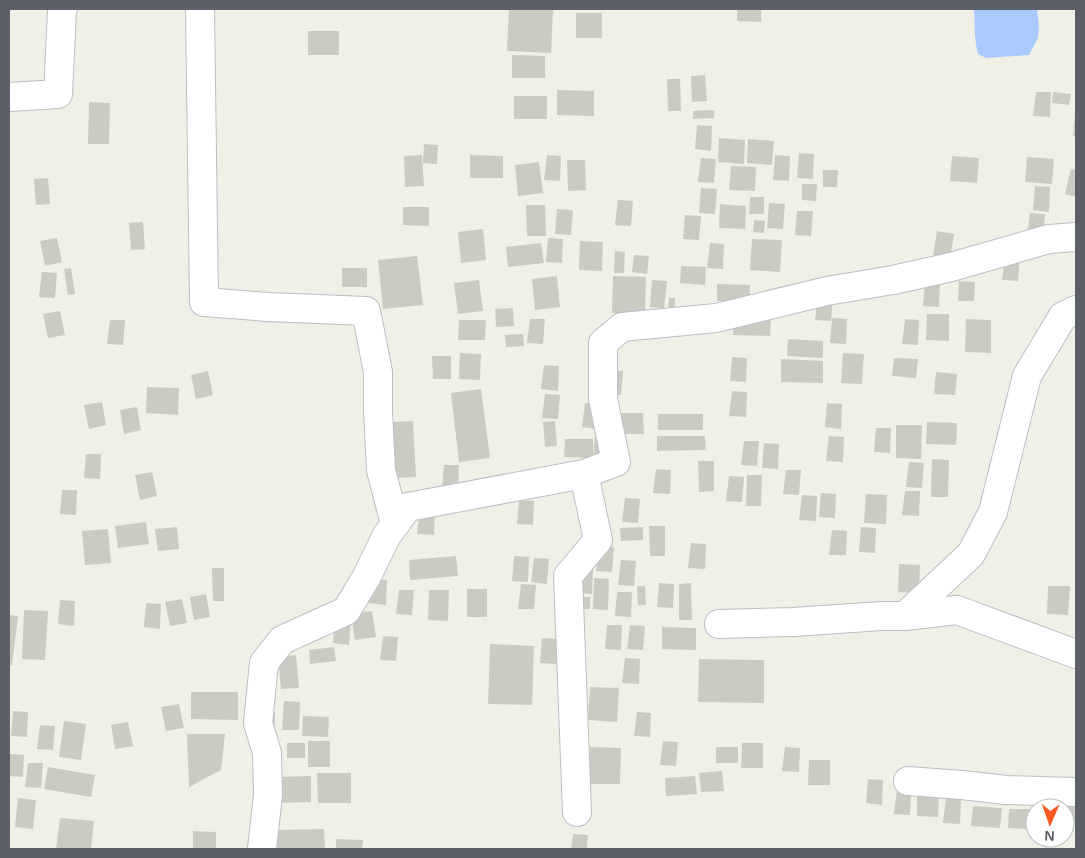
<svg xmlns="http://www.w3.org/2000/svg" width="1085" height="858" font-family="Arial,sans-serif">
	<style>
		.water { fill: #a8caff }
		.building { fill: #cccbc3 }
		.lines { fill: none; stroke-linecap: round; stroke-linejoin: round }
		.minor-casing { stroke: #bdbec5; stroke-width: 30 }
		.minor { stroke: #fff; stroke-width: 28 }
	</style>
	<rect width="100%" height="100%" fill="#f1f0e6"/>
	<path class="water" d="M974,9H1037L1039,27L1038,38L1029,55L986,58L978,54C974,39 975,24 974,9Z"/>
	<path class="building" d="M509,9L553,10L551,53L507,51Z
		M737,9H761V22L737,21Z
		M576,13H602V38H576Z
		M308,31H339V55H308Z
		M512,55L545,56V78H512Z
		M705,75L707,101L692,102L691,76Z
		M667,79H680L681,111H668Z
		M557,90L594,91V116L557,115Z
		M1036,92H1051L1050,117L1033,116Z
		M1053,92L1071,94L1069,105L1052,103Z
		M514,96H547V119H514Z
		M89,102L110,103L109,144H88Z
		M714,110V118L693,119V111Z
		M1075,114H1076V137L1073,136Z
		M697,125L712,126L711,151L695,149Z
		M719,138L745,140L744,164L718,162Z
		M748,139L774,141L772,165L747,163Z
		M424,144L438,145L437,164L423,163Z
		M799,153L814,154L813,179L797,178Z
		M422,155L424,186L405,187L404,156Z
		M470,155L503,156V178H470Z
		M547,155L561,156L560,181L544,180Z
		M775,155L790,156L789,181L773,180Z
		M952,156L979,158L977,183L950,181Z
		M1027,157L1054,159L1052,184L1025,182Z
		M701,158L716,159L714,183L698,182Z
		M567,160H585L586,190L568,191Z
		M539,162L543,193L518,196L515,165Z
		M731,166L756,167L755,191L729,190Z
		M1071,169L1076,170V197L1065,194Z
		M823,170H838L837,187H823Z
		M48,178L50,204L36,205L34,179Z
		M802,184H817L816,201L802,200Z
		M1035,186L1050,187L1049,212L1033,210Z
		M701,188L717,189L715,214L699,213Z
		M750,197H764V214H749Z
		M618,200L633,201L631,226L615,225Z
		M769,203L785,204L783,229L767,228Z
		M720,204L746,206L745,229L719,228Z
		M526,205H545L546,236H527Z
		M403,207H429V226L403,225Z
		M557,209L573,210L571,235L555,234Z
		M797,211H813L811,236L795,235Z
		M1030,213L1045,214L1043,239L1027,237Z
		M685,215L701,216L699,240L683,239Z
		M754,220L765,221L764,233L753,232Z
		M143,222L145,249L131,250L129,223Z
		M483,229L486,260L461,263L458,232Z
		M937,231L954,234L950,260L933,257Z
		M57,238L62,262L45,266L40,241Z
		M548,238L563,239L562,263L546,262Z
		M752,239L782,240L780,272L750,270Z
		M580,241L603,242L602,271L579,270Z
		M541,243L544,263L508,267L506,247Z
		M710,243L724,244L723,269L707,268Z
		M615,251L625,252L624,273H614Z
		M634,255L649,256L647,274L632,272Z
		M417,256L423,305L383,309L378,260Z
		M1005,256L1020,257L1018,281L1002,280Z
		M681,266L706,267L705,285L680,283Z
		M71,268L75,294L68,295L64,269Z
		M342,268H367V287H342Z
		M42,272L57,273L55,298L39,297Z
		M557,276L560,307L535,310L532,279Z
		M613,276L646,277L645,314L612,313Z
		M479,280L483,311L458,314L454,283Z
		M652,280L667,281L664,308L650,307Z
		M959,281L975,282L974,301H958Z
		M925,282L940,283L939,307L923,306Z
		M717,284L750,285V302L717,301Z
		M818,295L833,296L831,321L815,320Z
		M669,298H675V308H668Z
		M513,308L514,326L496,327L495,309Z
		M60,311L65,335L48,338L43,314Z
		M927,314H949V341L926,340Z
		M734,316L771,317L770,336L733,335Z
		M832,318L847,319L846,344L830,343Z
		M530,319H545L543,344L527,343Z
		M905,319L919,320L918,345L902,344Z
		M966,319L991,320V353L965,352Z
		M110,320H125L123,345L107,344Z
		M459,320H486L485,340H458Z
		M523,334L524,346L506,347L505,335Z
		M788,339L823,341V358L787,356Z
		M460,353L481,354L480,380L459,379Z
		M843,353L864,354L862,384L841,383Z
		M432,356H451V379H433Z
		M732,357L747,358L746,382L730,381Z
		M894,358L918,359L916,378L892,376Z
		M781,359L823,361V383L781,382Z
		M544,365L559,366L558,391L541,389Z
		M608,370L623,371L621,395L605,394Z
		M208,371L213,395L196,399L191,375Z
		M936,372L957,374L955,395L934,394Z
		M147,387L179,388L178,415L146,413Z
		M481,389L490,458L459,462L451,393Z
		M732,391L747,392L746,417L729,416Z
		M545,394L560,395L558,419L542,418Z
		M102,402L106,425L89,429L84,405Z
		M585,403L600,404L598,429L582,427Z
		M827,403L842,404L841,429L825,427Z
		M137,407L141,430L124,434L120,410Z
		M621,413H643L644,434H622Z
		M658,414H703V430H658Z
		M413,421L416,477L393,478L390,422Z
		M555,421L557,446L545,447L543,422Z
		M927,422L957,423L956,445L926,444Z
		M896,425H922L921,459L896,458Z
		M876,428H891L890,453L874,452Z
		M657,436H705L706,450L657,451Z
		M829,436L844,437L843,462L826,461Z
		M595,437L610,438L608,463L592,458L564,457L565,439H593V454Z
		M744,441H759L757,466L741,465Z
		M764,443L779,444L778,469L762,468Z
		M86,454H101L100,479L84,478Z
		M932,459L949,460L948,497H931Z
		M698,461H714V491L699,492Z
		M909,462L924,463L922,488L906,487Z
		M444,465H459L458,490L442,489Z
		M656,469L671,470L670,494L653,493Z
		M786,470H801L799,495L783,494Z
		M152,472L157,496L140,500L135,475Z
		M747,475H762L761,506H746Z
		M729,476L744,477L742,502L726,501Z
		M62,490H77L76,515L60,514Z
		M905,491H920L919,516L902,515Z
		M821,493L836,494L835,518L819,517Z
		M866,494L887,495L886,524L864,523Z
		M802,495L817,496L816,521L799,520Z
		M625,498L640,499L638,523L622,522Z
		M519,500L534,501L533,525L517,524Z
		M420,510L435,511L434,535L417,534Z
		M146,522L149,544L118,548L115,526Z
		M649,526H665V556H650Z
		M177,527L179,549L158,551L155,529Z
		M643,527V540L621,541L620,528Z
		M861,527L876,528L875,553L859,552Z
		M108,529L111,563L85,565L82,531Z
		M832,530L847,531L846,555H829Z
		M691,543L706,544L705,569L688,568Z
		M599,546L614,547L612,572L596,571Z
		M456,556L458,576L410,580L409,560Z
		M514,556L529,557L528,582L512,581Z
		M534,558L549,559L547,584L531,582Z
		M621,560L636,561L634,586L618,585Z
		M899,564L920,565L919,593L898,592Z
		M212,568H224V601H213Z
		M578,568L593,569L592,594L575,593Z
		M594,578L609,579L608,610L593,609Z
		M372,579L387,580L386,605L369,603Z
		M659,583L674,584L673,608L657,607Z
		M691,583L692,620H679V584Z
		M521,584L536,585L534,609H518Z
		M637,586H645L646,605H638Z
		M1048,586H1070L1068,615L1047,614Z
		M467,589H487V617H467Z
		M399,590H414L412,615L396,614Z
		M429,590H449L448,621L428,620Z
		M617,592H632L631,617L615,616Z
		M206,594L210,617L194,620L190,597Z
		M577,597H590V609H577Z
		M182,599L187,623L170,626L165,602Z
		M60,600L75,601L74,626L58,624Z
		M146,603L161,604L160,629L144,627Z
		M24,610L48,611L45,660L22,659Z
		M372,611L376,637L355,640L351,614Z
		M9,615L18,616L12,665H9Z
		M335,619L351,620L349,645L333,643Z
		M607,625H622L621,650L605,649Z
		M630,625L645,626L643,650L627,649Z
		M662,627L696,628V650L662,649Z
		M383,636L398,637L396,661L380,660Z
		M542,638L557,639L556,664L540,663Z
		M490,644L534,646L532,705L488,704Z
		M334,647L336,661L310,664L309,650Z
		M296,655L299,688L281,689L278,657Z
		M625,658L640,659L639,684L622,683Z
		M699,659L764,660V703L698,702Z
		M590,687L619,688L617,722L588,720Z
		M191,692H238V720L191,719Z
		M284,701L300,702L299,730H282Z
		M179,704L184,728L166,731L161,707Z
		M13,711L28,712L27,737L11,736Z
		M265,712H275V732Z
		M637,712L651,713L650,737L634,736Z
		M303,716L329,717L328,737L302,736Z
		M64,721L86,724L81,760L59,757Z
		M128,722L133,746L115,749L111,725Z
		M40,725L55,726L53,750L37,749Z
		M187,734H225L221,770L189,787Z
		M308,741H330V767H308Z
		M663,741L678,742L676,766L660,765Z
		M287,743H305V758H287Z
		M742,743H763V768H741Z
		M590,747L621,748L620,784H590Z
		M716,747H738V763H716Z
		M785,747L800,748L799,772L782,771Z
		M9,754L24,755L23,777L9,776Z
		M809,760H830V785H808Z
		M28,763H43L41,788L25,787Z
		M48,767L95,775L91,797L44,789Z
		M722,771L724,791L701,792L699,773Z
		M317,773H351V803H318Z
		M311,776V802L278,803L277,777Z
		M695,776L697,794L666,796L665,778Z
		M868,779L883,780L882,805L866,803Z
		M897,789L911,790L910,815L894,814Z
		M917,791H939L938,817L917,816Z
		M1057,796H1076V821H1065V808H1057Z
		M18,798L36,800L33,829L15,827Z
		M946,798L961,799L960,824L943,823Z
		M973,806L1002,808L1000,828L971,826Z
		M1032,806L1035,807V829L1031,828Z
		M1009,809H1030L1029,829L1008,828Z
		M60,818L94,821L91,849H56Z
		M324,829L325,849H275V830Z
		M193,831L216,832V849H193Z
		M573,834L588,835L587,849H571Z
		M336,839L363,840L362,849H336Z"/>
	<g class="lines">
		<defs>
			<path id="minor" d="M200,9L204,302L268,307L366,311L378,372V411L381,470L395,524
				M9,97L58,94L62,11L63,9
				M905,616L971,554L993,512L1027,376L1063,316L1076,310
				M719,624L793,622L882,616H905L957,610L1076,654
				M908,781L962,785L1006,790L1076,792
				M577,812L568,576L598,540L584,474
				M262,849L268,795L267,753L258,723L264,663L282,640L346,611L366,578L387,535L408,507L584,474L616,462L603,399V343L622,327L716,318L827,291L893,280L951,267L1049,239L1076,237"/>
		</defs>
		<use href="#minor" class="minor-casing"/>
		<use href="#minor" class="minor"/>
	</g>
	<rect width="1085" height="858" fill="none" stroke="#5d6068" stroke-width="20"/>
	<g transform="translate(1050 823) rotate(182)"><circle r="24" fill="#ffffff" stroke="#bebfc3"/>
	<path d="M0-4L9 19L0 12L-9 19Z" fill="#fa5823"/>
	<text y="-8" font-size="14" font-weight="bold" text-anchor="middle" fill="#5d6068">N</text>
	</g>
</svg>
